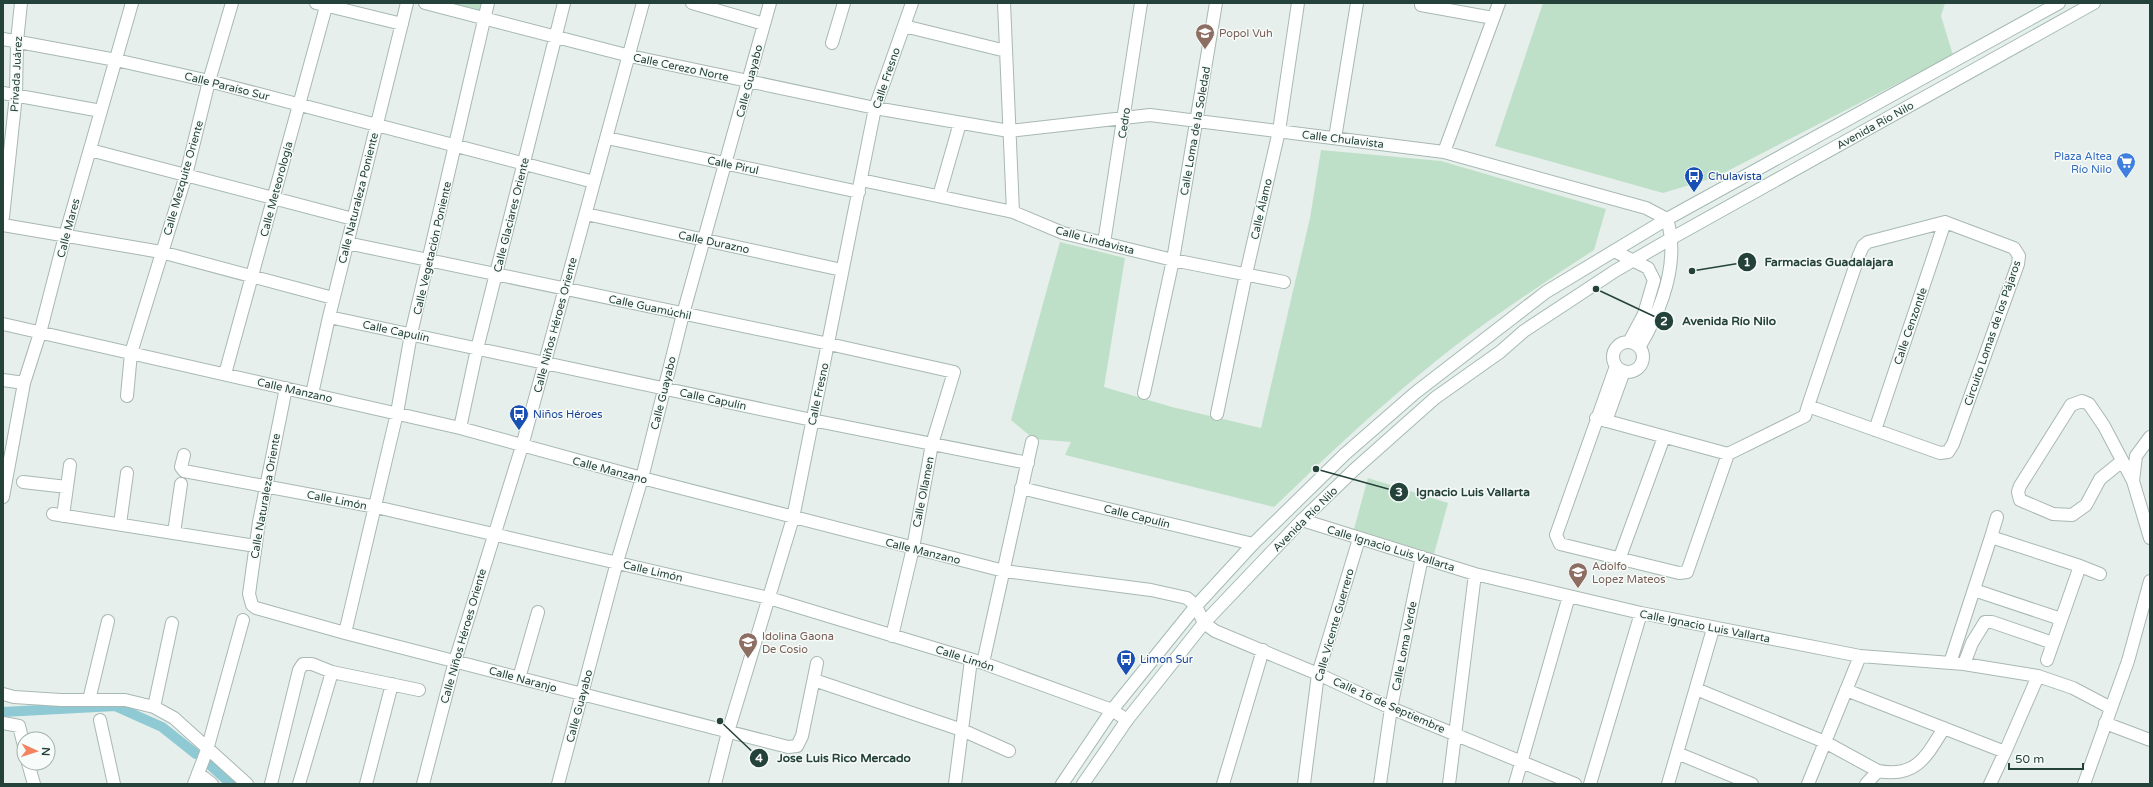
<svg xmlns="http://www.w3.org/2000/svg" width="2153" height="787" font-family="'Varela Round',sans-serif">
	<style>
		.green { fill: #bfe0c8 }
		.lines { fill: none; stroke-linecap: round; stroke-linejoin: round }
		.canal { stroke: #8ec9d4; stroke-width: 10 }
		.street-casing { stroke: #a8b8b2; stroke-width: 14 }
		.secondary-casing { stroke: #a4bbb3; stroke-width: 14 }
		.street { stroke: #fff; stroke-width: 12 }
		.secondary { stroke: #fff; stroke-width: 12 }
		.labels { text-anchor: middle; stroke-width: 3; stroke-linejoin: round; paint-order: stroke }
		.education-label { font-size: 11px; fill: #785e54; stroke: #f7fbf9; text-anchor: start }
		.street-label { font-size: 11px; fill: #24423a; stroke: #f7fbf9 }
		.shop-label { font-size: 11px; fill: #366cbe; stroke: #f7fbf9; text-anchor: end }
		.transit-label { font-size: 11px; fill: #164399; stroke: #f7fbf9; text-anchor: start }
		.leader { fill: none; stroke: #24423a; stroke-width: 1.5 }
		.callout-dot { fill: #24423a; stroke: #f7fbf9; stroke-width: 1.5 }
		.mark-label { font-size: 12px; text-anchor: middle; font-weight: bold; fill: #fff }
		.callout-label { font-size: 12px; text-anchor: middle; font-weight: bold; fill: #24423a; stroke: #f7fbf9; stroke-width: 3; stroke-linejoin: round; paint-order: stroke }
	</style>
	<rect width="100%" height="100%" fill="#e6efeb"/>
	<path class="green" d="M442,3H486L483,14Z
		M1543,3H1945L1941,16L1953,55L1716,177L1663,193L1495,146Z
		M1321,150L1441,161L1606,209L1594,250C1536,288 1478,326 1425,370C1372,413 1323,460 1274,507L1065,455L1071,442L1034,439L1011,420L1060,242L1125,258L1104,387L1172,407L1261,428L1310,218Z
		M1368,478L1448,503L1434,554L1354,529Z"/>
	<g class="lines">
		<path class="canal" d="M3,712L115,706L162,727L196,754
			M210,765L231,784"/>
		<defs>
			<path id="street" d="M316,3L402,24
				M425,3L630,56L875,108L1009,131L1150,115L1444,152L1646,208L1667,219C1680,262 1661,310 1640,346
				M692,3L764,24
				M1004,3L1013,212
				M1421,5L1493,18
				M904,26L1006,51
				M3,39L116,60L209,81L594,182
				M832,43L844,3
				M3,93L101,111
				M607,138L859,192
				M1335,138L1357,3
				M90,150L353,219
				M1444,152L1499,3
				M861,180L1013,212L1063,233L1173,260L1284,282
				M939,196L960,123
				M586,214L842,270
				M3,217L16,95L17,41L21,3
				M3,225L161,252L333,298
				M347,243L829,344L954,372L932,444L913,548L892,636
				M1104,243L1141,3
				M1614,251L1648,268L1654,280L1644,314L1629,342
				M329,317L812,420L1028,463
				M3,324L460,428L642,478L1004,571L1151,590L1187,598L1196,606L1204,623L1215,631L1318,674L1391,708L1575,784
				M1613 357a15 15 0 1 1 30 0a15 15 0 1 1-30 0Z
				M1616,366L1556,535L1560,544L1679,573L1687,572L1728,454
				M225,374L327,3
				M3,380L24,383
				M286,388L259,522L249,594L252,605L256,608L345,633L788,747L797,746L802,736L817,663
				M1144,393L1173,260L1216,3
				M312,394L329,317L407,3
				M127,396L131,353L186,175L209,81L232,3
				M1217,414L1246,274L1279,131L1298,3
				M1596,418L1728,454L1805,416L1808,406L1859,255L1863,246L1868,242L1945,222L2014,248L2019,256L2018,264L1953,444L1948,452L1940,453L1808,406
				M1606,421L1624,371
				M460,428L477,349L564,3
				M1875,430L1945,222
				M2150,437L2136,456L2133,481L2150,538
				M184,455L181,467L184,471L376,507L769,598L983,663L1112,710L1127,720
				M2122,461L2100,479L2086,505L2072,515L2053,514L2020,500L2018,492L2020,486L2071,405L2082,401L2089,404L2104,426L2133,481
				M23,482L67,487
				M1021,488L1253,544
				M3,497L24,383L40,333L65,236L132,3
				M53,514L256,546
				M63,516L70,465
				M1997,517L1991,537L2080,566
				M1302,520L1475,574L1641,613L1860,656L1964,664L2038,676L2073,688L2111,708
				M120,524L127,473
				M174,533L181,484
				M1620,557L1664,437
				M1974,590L2061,619
				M345,633L397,413L411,334L488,3
				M2047,660L2080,566L2100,574
				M983,663L1032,442
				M1950,663L1991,537
				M1964,664L1972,643L1985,622H1992L2053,643
				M519,678L538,612
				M814,680L962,730L1009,751
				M1696,689L1825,742L1878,771C1916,778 1926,757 1944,728
				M1846,690L2005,752
				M3,694L14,697L61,700H125L154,707L174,718L247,784
				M89,700L108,621
				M154,707L172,623
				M100,720L114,784
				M3,723L19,726L24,746
				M2105,723L2150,740
				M1677,753L1752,784
				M28,763L34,784
				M198,773L212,784
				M194,784L207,750L243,620
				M271,784L299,670L303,664H312L332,672L419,690
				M299,784L332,672
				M366,784L392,684
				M423,784L455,661L522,446L643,3
				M558,784L617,562L642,478L683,314L770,3
				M715,784L728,732L793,518L875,108L912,3
				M955,784L971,660
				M1223,784L1263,650
				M1304,784L1318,674L1359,539
				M1380,784L1391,708L1422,557
				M1449,784L1475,574
				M1515,784L1569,596
				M1590,784L1641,613
				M1668,784L1713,629
				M1808,784L1860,656
				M1866,784L1878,771
				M1990,784L2005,752L2038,676
				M2084,784L2128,661L2150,581"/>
			<path id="secondary" d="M1062,784L1112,710L1196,606L1253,544L1345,454L1415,393L1546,292L1667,219L2059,3
				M1083,784L1127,720L1204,623L1302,520L1354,470L1435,398L1500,352L1524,331L1615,271L1672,238L2094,3"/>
		</defs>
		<use href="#street" class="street-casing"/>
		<use href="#secondary" class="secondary-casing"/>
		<use href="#street" class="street"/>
		<use href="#secondary" class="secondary"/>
	</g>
	<defs>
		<symbol id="school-pin" viewBox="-11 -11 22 30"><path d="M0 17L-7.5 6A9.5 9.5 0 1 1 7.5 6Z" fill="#8d6e63" stroke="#f7fbf9"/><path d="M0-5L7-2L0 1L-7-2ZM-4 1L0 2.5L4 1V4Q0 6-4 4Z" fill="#fff"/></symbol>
		<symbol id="supermarket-pin" viewBox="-11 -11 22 30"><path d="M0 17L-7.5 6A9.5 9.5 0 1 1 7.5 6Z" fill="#3f7fe0" stroke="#f7fbf9"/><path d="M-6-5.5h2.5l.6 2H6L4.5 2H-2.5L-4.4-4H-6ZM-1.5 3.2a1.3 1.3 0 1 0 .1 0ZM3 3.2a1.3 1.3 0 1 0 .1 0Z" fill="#fff"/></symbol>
		<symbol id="bus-pin" viewBox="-11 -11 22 30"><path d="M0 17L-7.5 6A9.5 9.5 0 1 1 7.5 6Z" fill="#1a4fb4" stroke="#f7fbf9"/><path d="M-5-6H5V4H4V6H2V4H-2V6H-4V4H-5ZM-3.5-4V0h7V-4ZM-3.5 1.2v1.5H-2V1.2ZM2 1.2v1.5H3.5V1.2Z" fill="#fff"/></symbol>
	</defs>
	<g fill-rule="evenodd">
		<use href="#school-pin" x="1194" y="22" width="22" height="30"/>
		<use href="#supermarket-pin" x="2115" y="151" width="22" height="30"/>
		<use href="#bus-pin" x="1683" y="165" width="22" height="30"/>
		<use href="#bus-pin" x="508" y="403" width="22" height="30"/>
		<use href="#school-pin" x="1567" y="561" width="22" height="30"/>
		<use href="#school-pin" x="737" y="631" width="22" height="30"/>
		<use href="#bus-pin" x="1115" y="648" width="22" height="30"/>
	</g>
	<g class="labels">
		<g class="education-label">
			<text x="1219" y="37">Popol Vuh</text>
			<text x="1592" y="570">Adolfo<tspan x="1592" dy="13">Lopez Mateos</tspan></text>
			<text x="762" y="640">Idolina Gaona<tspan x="762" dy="13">De Cosio</tspan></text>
		</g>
		<g class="street-label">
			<text transform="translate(681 67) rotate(12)" y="4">Calle Cerezo Norte</text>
			<text transform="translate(16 74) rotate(-87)" y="4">Privada Juárez</text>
			<text transform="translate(886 78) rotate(-71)" y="4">Calle Fresno</text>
			<text transform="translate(749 81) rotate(-75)" y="4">Calle Guayabo</text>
			<text transform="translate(227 86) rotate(14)" y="4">Calle Paraíso Sur</text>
			<text transform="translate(1124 123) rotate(-81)" y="4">Cedro</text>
			<text transform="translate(1875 125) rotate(-29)" y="4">Avenida Río Nilo</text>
			<text transform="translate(1195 131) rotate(-80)" y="4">Calle Loma de la Soledad</text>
			<text transform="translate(1343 139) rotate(7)" y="4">Calle Chulavista</text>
			<text transform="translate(733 165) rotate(12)" y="4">Calle Pirul</text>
			<text transform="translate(183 178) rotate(-74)" y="4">Calle Mezquite Oriente</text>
			<text transform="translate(276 189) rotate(-75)" y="4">Calle Meteorología</text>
			<text transform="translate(358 198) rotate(-76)" y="4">Calle Naturaleza Poniente</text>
			<text transform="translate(1261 209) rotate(-77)" y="4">Calle Álamo</text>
			<text transform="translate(511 215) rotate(-76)" y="4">Calle Glaciares Oriente</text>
			<text transform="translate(68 228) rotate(-75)" y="4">Calle Mares</text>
			<text transform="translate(1095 240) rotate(15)" y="4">Calle Lindavista</text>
			<text transform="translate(714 242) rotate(12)" y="4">Calle Durazno</text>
			<text transform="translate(432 248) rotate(-77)" y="4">Calle Vegetación Poniente</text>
			<text transform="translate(650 307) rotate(12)" y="4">Calle Guamúchil</text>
			<text transform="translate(555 325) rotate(-75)" y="4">Calle Niños Héroes Oriente</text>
			<text transform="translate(1910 326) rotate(-71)" y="4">Calle Cenzontle</text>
			<text transform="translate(396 331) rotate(12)" y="4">Calle Capulín</text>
			<text transform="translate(1992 333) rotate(-71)" y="4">Circuito Lomas de los Pájaros</text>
			<text transform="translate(295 390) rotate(13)" y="4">Calle Manzano</text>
			<text transform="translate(663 393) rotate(-76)" y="4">Calle Guayabo</text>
			<text transform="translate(818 394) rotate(-78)" y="4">Calle Fresno</text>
			<text transform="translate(713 399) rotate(12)" y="4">Calle Capulín</text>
			<text transform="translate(610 470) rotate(15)" y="4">Calle Manzano</text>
			<text transform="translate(923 492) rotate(-79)" y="4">Calle Ollamen</text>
			<text transform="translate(265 496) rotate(-80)" y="4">Calle Naturaleza Oriente</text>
			<text transform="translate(337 500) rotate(11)" y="4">Calle Limón</text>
			<text transform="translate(1137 516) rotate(14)" y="4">Calle Capulín</text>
			<text transform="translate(1305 519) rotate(-45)" y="4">Avenida Río Nilo</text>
			<text transform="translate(1391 548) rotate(17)" y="4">Calle Ignacio Luis Vallarta</text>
			<text transform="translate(923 551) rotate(14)" y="4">Calle Manzano</text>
			<text transform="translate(653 571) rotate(13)" y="4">Calle Limón</text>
			<text transform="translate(1334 625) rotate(-74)" y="4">Calle Vicente Guerrero</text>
			<text transform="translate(1705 626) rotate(11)" y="4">Calle Ignacio Luis Vallarta</text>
			<text transform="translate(463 636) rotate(-74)" y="4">Calle Niños Héroes Oriente</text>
			<text transform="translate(1404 646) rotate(-79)" y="4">Calle Loma Verde</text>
			<text transform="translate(965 658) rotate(18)" y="4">Calle Limón</text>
			<text transform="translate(523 679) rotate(15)" y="4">Calle Naranjo</text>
			<text transform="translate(1389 705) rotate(24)" y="4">Calle 16 de Septiembre</text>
			<text transform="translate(579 706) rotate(-75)" y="4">Calle Guayabo</text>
		</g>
		<g class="shop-label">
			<text x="2112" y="160">Plaza Altea<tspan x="2112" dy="13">Río Nilo</tspan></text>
		</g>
		<g class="transit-label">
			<text x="1708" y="180">Chulavista</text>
			<text x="533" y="418">Niños Héroes</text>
			<text x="1140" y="663">Limon Sur</text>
		</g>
	</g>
	<path class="leader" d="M1692 271L1747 262M1596 289L1664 321M1316 469L1399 492M720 721L759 758"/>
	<g class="callout-dot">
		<circle cx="1692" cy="271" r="4"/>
		<circle cx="1596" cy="289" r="4"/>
		<circle cx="1316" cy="469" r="4"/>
		<circle cx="720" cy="721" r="4"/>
		<circle cx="1747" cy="262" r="10"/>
		<circle cx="1664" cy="321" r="10"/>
		<circle cx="1399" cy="492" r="10"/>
		<circle cx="759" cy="758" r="10"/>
	</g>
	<g class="mark-label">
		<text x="1747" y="266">1</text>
		<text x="1664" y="325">2</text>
		<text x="1399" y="496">3</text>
		<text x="759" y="762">4</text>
	</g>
	<g class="callout-label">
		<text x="1829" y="266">Farmacias Guadalajara</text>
		<text x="1729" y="325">Avenida Río Nilo</text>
		<text x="1473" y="496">Ignacio Luis Vallarta</text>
		<text x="844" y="762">Jose Luis Rico Mercado</text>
	</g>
	<rect width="2153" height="787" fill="none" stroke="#24423a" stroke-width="8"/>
	<g transform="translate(36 751) rotate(93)"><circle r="19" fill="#f7fbf9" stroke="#a3b1ad"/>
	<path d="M0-3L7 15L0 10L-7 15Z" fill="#f4845f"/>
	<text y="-6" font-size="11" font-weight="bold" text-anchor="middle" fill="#24423a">N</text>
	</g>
	<path d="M2009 763v6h74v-6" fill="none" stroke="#24423a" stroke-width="2"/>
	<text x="2015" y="763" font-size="12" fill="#24423a" stroke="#f7fbf9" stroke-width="3" paint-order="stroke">50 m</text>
</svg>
